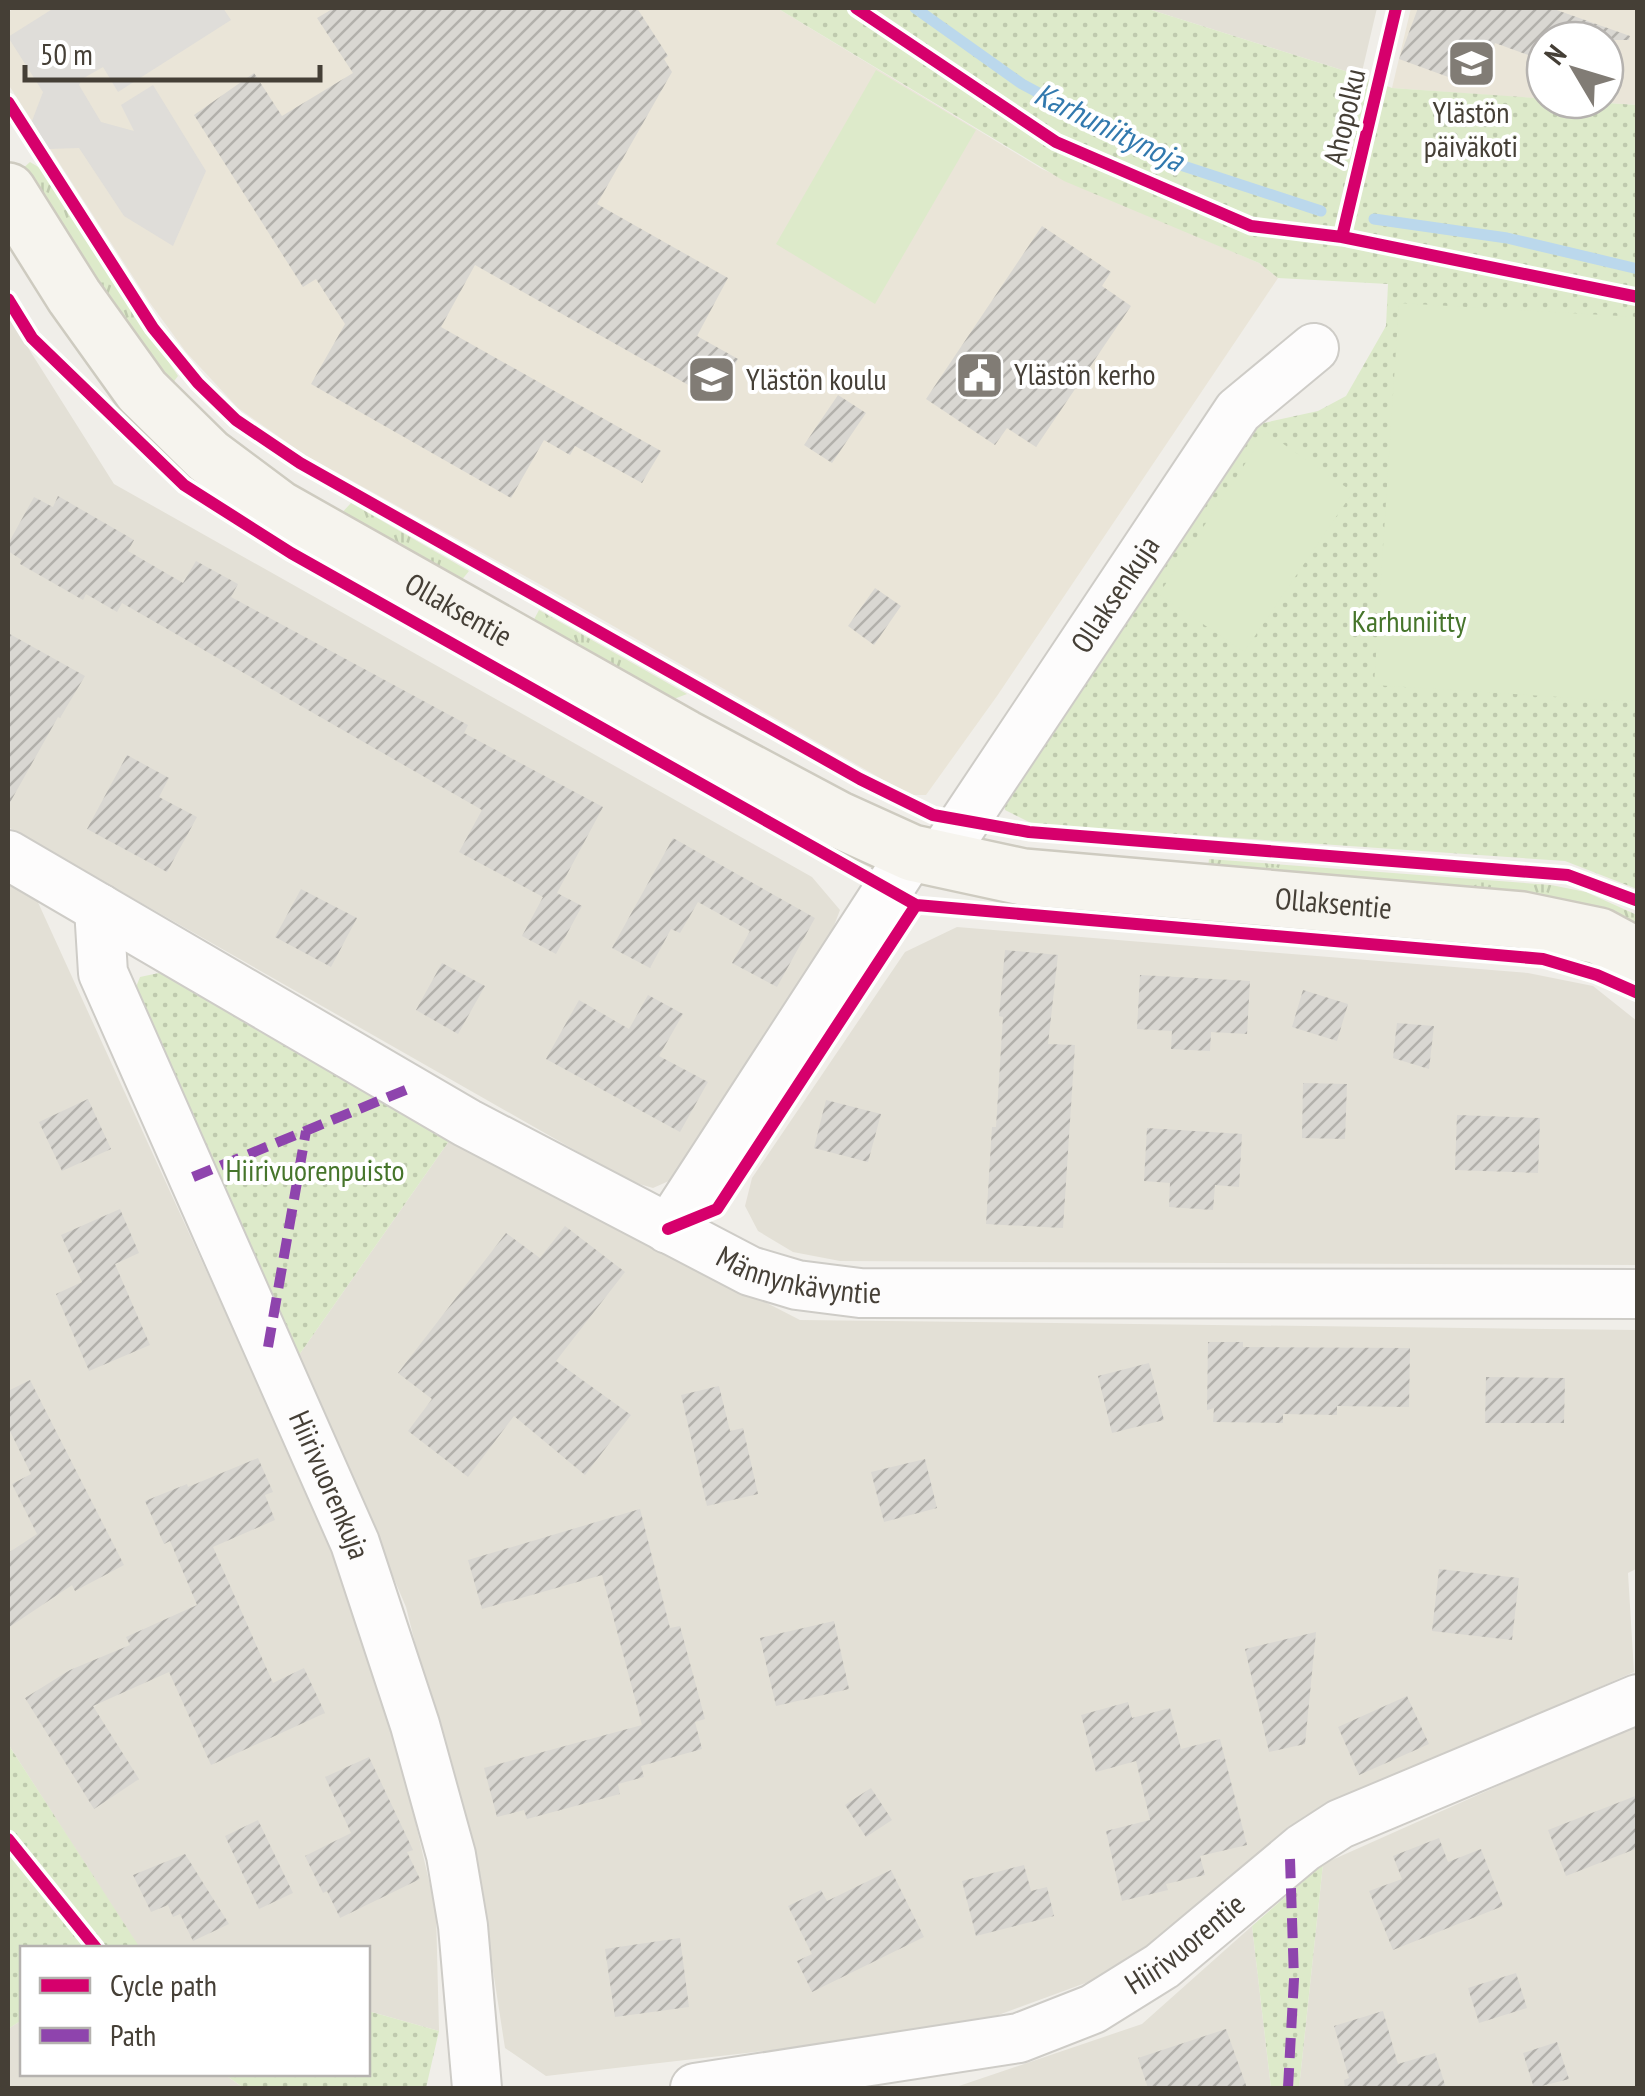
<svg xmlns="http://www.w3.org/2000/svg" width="1645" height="2096" font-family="'PT Sans Narrow',sans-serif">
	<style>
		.residential { fill: #e3e0d6 }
		.education { fill: #eae5d8 }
		.grass { fill: url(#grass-tufts) }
		.park { fill: url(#park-dots) }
		.pitch { fill: #ddeaca }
		.parking { fill: #dfddd9 }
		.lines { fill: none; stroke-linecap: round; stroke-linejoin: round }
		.stream { stroke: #bbd8ec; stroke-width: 11 }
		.building { fill: url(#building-hatch) }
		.street-casing { stroke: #ceccc7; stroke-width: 52 }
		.secondary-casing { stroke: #cecbc0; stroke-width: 60 }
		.street { stroke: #fdfcfc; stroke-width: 48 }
		.secondary { stroke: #f6f4ee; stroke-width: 55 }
		.quiet { stroke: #8e44ad; stroke-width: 10; stroke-dasharray: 20 10; stroke-linecap: butt }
		.cycleway-casing { stroke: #fff; stroke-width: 19 }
		.cycleway { stroke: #d6006c; stroke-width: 12 }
		.labels { text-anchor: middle; stroke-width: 8; stroke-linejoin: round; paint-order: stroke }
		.poi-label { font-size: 30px; fill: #453f36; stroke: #fff; text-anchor: start }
		.street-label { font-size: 30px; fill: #453f36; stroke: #fff }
		.park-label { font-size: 30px; fill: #46752b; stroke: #fff }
		.water-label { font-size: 32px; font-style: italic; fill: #3279ae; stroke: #fff }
	</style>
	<defs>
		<pattern id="grass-tufts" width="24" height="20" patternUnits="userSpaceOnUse" patternTransform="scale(2.5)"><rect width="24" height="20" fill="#ddeaca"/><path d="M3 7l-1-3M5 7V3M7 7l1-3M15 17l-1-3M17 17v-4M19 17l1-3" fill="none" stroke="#bfcaae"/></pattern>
		<pattern id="park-dots" width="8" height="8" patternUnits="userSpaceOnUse" patternTransform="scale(2.5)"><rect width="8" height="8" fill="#ddeaca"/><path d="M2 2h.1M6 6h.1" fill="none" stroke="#bfcaae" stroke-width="1.8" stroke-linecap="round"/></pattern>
		<pattern id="building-hatch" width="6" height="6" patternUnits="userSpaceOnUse" patternTransform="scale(2.5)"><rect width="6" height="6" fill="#d9d7d2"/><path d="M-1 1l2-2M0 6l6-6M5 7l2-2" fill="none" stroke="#b2b0ab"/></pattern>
	</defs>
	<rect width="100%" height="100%" fill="#f0eee9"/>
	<path class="residential" d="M1145,8H1377L1361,76Z
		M8,316L114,484L812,877L840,910L826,947L671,1180L653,1188L629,1181L8,827Z
		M8,882L36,898L326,1533L364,1631L410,1799L436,1911L439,2031L368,2011V1948H139L8,1744Z
		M957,927L1528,973L1593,986L1637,1021V1265L840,1261L793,1252L758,1231L745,1206L752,1178L905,952Z
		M449,1141L800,1320L1637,1330L1638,1568L1628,1573L1634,1672L1305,1816L1129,1967L963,2028L546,2076L505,2048L486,1925L406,1607L299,1355Z
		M1637,1724V2088H1299L1323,1864Z
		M1252,1926L1271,2088H953L1142,2024Z
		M22,2020V2074H224L244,2088H8V2029Z"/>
	<path class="education" d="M15,8H777L1042,169L1259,263L1278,278L997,696L926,795H910L550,590L305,455L238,408L186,352L150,303L8,84V12Z
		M1411,8H1637V105L1565,100H1605V40H1545V99L1392,88Z"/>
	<path class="grass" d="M30,162L40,168L178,376L169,388L20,171Z
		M351,503L469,571L456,587L337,518Z
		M539,610L687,694L666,702L530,627Z
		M1209,859L1551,885L1586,892L1637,915V934L1207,876Z"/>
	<path class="park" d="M777,8H1145L1361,76L1392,88L1637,105V889L1565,861L1033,824L1005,810L1003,798L1241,428L1318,411L1346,396L1386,326L1388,284L1278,278L1259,263L1064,181Z
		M168,971L449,1141L299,1355L130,1002L140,977Z
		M8,1744L140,1948H22V2020L8,2029Z
		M1323,1864L1299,2088H1271L1252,1926Z
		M368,2011L439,2031L426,2088H244L224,2074H368Z"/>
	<path class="pitch" d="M876,70L976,130L875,304L776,244Z
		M1399,303L1637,317V702L1374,685Z
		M1266,432L1353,492L1244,652L1159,594Z"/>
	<path class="parking" d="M54,8H223L231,20L118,92L103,67L82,79L79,85L101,122L134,131L121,105L153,85L206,171L173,246L124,216L79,148L49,149L32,121L43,92L8,37Z"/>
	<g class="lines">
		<path class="stream" d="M915,8L1022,84L1162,159L1321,211
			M1374,219L1507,238L1638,269"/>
	</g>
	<path class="building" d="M334,8H637L668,56L664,59L672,72L597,204L728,278L697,336L738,359L715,400L475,265L441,327L661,451L642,483L575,446L570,455L544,440L511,498L311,384L345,324L316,279L303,287L194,115L254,73L282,116L353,73L317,18Z
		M1418,8H1551L1630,36L1629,40H1545V61L1495,43L1492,54L1463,45L1451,78L1399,59Z
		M1042,226L1111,272L1102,286L1131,306L1036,447L1007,428L995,445L926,399Z
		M838,395L866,413L832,463L804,445Z
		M58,496L134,540L128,551L183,583L196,561L238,584L231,597L468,725L464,733L603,807L557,893L582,906L556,954L522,936L543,897L459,852L482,810L122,603L117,612L86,594L83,600L20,564L22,560L8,551V544L34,497L53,507Z
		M875,588L901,606L874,645L848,626Z
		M8,633L85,676L60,718L58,717L8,806Z
		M127,755L169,778L159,797L197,817L167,872L87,829Z
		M673,838L815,918L777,987L732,963L750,931L698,902L680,933L671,929L650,968L612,948Z
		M301,889L357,918L331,967L275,937Z
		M1005,950L1058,955L1048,1044L1075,1045L1063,1228L986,1224L992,1127H996L1003,1017L999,1016Z
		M442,963L485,986L458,1034L416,1010Z
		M1140,975L1250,981L1247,1034L1211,1032L1210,1051L1171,1049L1172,1031L1137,1029Z
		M1303,990L1348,1004L1337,1041L1292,1027Z
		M648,995L683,1014L659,1056L708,1082L680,1132L546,1059L579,1000L629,1029Z
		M1397,1023L1434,1026L1429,1069L1393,1058Z
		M1303,1083L1347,1084L1345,1139L1302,1138Z
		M88,1099L111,1149L62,1171L39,1122Z
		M826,1100L881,1114L868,1162L814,1148Z
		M1457,1115L1540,1118L1538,1173L1455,1170Z
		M1147,1128L1242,1134L1239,1187L1215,1185L1213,1210L1169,1207L1170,1183L1144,1181Z
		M120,1209L139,1253L115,1264L150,1345L89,1371L56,1294L82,1282L61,1235Z
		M565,1226L625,1272L556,1361L631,1415L585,1475L514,1416L468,1477L408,1431L432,1399L398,1373L506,1233L540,1258Z
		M1208,1342H1243V1347L1410,1348L1409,1407L1337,1406V1415L1283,1414V1423L1213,1422L1214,1408L1207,1410Z
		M1149,1363L1164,1420L1112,1433L1098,1376Z
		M1486,1377L1565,1378L1564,1423H1485Z
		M30,1380L124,1565L75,1591L72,1585L8,1628V1553L37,1534L12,1484L31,1474L8,1427V1391Z
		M719,1386L730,1431L743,1428L758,1494L707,1506L681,1395Z
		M258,1458L273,1492L265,1495L275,1520L213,1547L273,1683L304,1668L325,1713L211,1765L169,1672L93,1706L139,1779L94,1809L25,1698L70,1670L130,1645L126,1637L197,1605L170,1541L164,1544L145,1501L187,1484L188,1487Z
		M925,1459L937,1508L884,1522L871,1472Z
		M640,1509L670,1628L680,1626L705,1719L695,1722L702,1749L641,1766L644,1777L618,1784L620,1794L527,1819L524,1810L497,1817L484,1768L642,1725L602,1575L482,1609L468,1560Z
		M1439,1569L1519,1578L1512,1640L1432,1631Z
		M834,1621L849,1689L776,1706L760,1638Z
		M1316,1632L1305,1744L1269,1752L1245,1649Z
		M1407,1696L1429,1744L1359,1775L1338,1727Z
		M1128,1702L1132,1718L1170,1708L1181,1749L1220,1739L1247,1845L1200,1856L1205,1875L1166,1884L1168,1890L1122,1901L1106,1831L1150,1820L1136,1761L1096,1772L1081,1715Z
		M369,1757L413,1850L407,1852L420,1879L340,1918L327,1891L323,1893L305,1856L351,1833L325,1777Z
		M871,1788L892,1820L866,1837L845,1805Z
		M1638,1795V1848L1566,1876L1548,1830Z
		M258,1820L293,1893L259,1909L225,1836Z
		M1439,1838L1448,1862L1481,1849L1503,1906L1393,1950L1369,1891L1402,1879L1393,1856Z
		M185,1854L229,1924L193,1941L180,1914L173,1917L168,1905L151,1912L133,1875Z
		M1024,1865L1031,1891L1047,1887L1054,1916L976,1936L962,1881Z
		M891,1870L924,1937L812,1992L797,1961L812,1954L788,1906L821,1890L827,1901Z
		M680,1938L689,2007L615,2017L605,1949Z
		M1516,1973L1527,2008L1479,2023L1468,1988Z
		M1383,2011L1398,2064L1435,2053L1446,2088H1345L1344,2080L1349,2078L1334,2026Z
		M1226,2029L1247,2088H1148L1138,2058Z
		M1557,2042L1569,2079L1534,2088L1523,2053Z"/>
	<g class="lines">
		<defs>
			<g id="street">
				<path id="s1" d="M8,855L467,1123L750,1271L797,1285L860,1293L1638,1294"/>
				<path id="s2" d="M938,861L1238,411L1314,348"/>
				<path id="s3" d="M99,908L103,973L355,1543L415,1725L451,1855L463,1926L477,2088"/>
				<path d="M668,1229L912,853"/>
				<path id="s4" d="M695,2088L1019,2038L1093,2009L1162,1966L1303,1848L1340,1824L1638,1699"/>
			</g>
			<g id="secondary">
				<path id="s5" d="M8,191L74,296L142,391L208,456L279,509L685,738L837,819L912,853L1023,877L1522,920L1599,936L1638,957"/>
			</g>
		</defs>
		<use href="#street" class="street-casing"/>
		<use href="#secondary" class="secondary-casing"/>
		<use href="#street" class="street"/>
		<use href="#secondary" class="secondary"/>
		<path class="quiet" d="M193,1177L408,1089
			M268,1347L306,1131
			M1288,2088L1294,1979L1290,1859"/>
		<defs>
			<path id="cycleway" d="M856,8L1056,142L1251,226L1342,237L1638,297
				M8,102L153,328L198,383L236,420L300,463L860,779L933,815L1029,832L1568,875L1638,901
				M1342,237L1396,8
				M8,299L32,338L184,485L291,553L916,905L1543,959L1597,975L1638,993
				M668,1229L717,1209L916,905
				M8,1839L96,1948"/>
		</defs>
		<use href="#cycleway" class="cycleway-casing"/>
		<use href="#cycleway" class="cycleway"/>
	</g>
	<defs>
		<symbol id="school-square" viewBox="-11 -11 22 22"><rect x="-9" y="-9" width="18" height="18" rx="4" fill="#817c75" stroke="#fff"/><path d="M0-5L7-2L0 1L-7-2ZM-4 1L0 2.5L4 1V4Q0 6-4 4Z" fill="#fff"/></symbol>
		<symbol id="civic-square" viewBox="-11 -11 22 22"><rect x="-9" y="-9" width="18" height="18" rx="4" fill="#817c75" stroke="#fff"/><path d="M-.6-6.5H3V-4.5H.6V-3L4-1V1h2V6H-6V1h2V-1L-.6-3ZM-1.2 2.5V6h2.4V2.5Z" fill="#fff"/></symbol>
	</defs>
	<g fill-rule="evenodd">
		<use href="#school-square" x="1444" y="36" width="55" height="55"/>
		<use href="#civic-square" x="952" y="348" width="55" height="55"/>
		<use href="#school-square" x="684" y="352" width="55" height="55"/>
	</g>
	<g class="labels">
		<g class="poi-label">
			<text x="1471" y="123" text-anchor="middle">Ylästön<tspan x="1471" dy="34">päiväkoti</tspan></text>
			<text x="1014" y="385">Ylästön kerho</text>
			<text x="746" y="390">Ylästön koulu</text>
		</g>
		<g class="street-label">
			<text transform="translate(1345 117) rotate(-77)" y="10">Ahopolku</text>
			<text dy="10" stroke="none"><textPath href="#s2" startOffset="320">Ollaksenkuja</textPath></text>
			<text dy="10" stroke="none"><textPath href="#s5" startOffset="628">Ollaksentie</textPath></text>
			<text dy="10" stroke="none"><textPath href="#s5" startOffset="1568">Ollaksentie</textPath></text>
			<text dy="10" stroke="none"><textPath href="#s1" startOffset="900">Männynkävyntie</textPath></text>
			<text dy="10" stroke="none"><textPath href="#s3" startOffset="625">Hiirivuorenkuja</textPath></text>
			<text dy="10" stroke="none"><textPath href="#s4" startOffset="520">Hiirivuorentie</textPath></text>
		</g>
		<g class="park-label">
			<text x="1409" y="632">Karhuniitty</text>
			<text x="315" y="1181">Hiirivuorenpuisto</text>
		</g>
		<g class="water-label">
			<text transform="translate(1109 127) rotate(26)" y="11">Karhuniitynoja</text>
		</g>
	</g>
	<rect width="1645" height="2096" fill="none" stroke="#453f36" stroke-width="20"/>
	<rect x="20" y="1946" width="350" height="130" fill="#ffffff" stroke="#b5b2af" stroke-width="2.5"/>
	<rect x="40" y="1978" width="50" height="15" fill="#d6006c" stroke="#b5b2af" stroke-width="2.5"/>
	<text x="110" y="1996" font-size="30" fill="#453f36">Cycle path</text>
	<rect x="40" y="2028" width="50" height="15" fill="#8e44ad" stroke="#b5b2af" stroke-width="2.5"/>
	<text x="110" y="2046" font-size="30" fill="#453f36">Path</text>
	<g transform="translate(1575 70) rotate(308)"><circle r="48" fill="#ffffff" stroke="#b5b2af" stroke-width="2.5"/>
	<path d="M0-8L18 38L0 25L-18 38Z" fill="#817c75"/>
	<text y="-15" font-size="28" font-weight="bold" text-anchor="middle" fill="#453f36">N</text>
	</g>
	<path d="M25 65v15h295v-15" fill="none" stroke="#453f36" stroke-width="5"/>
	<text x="40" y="65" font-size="30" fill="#453f36" stroke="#ffffff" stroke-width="8" paint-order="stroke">50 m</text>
</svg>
